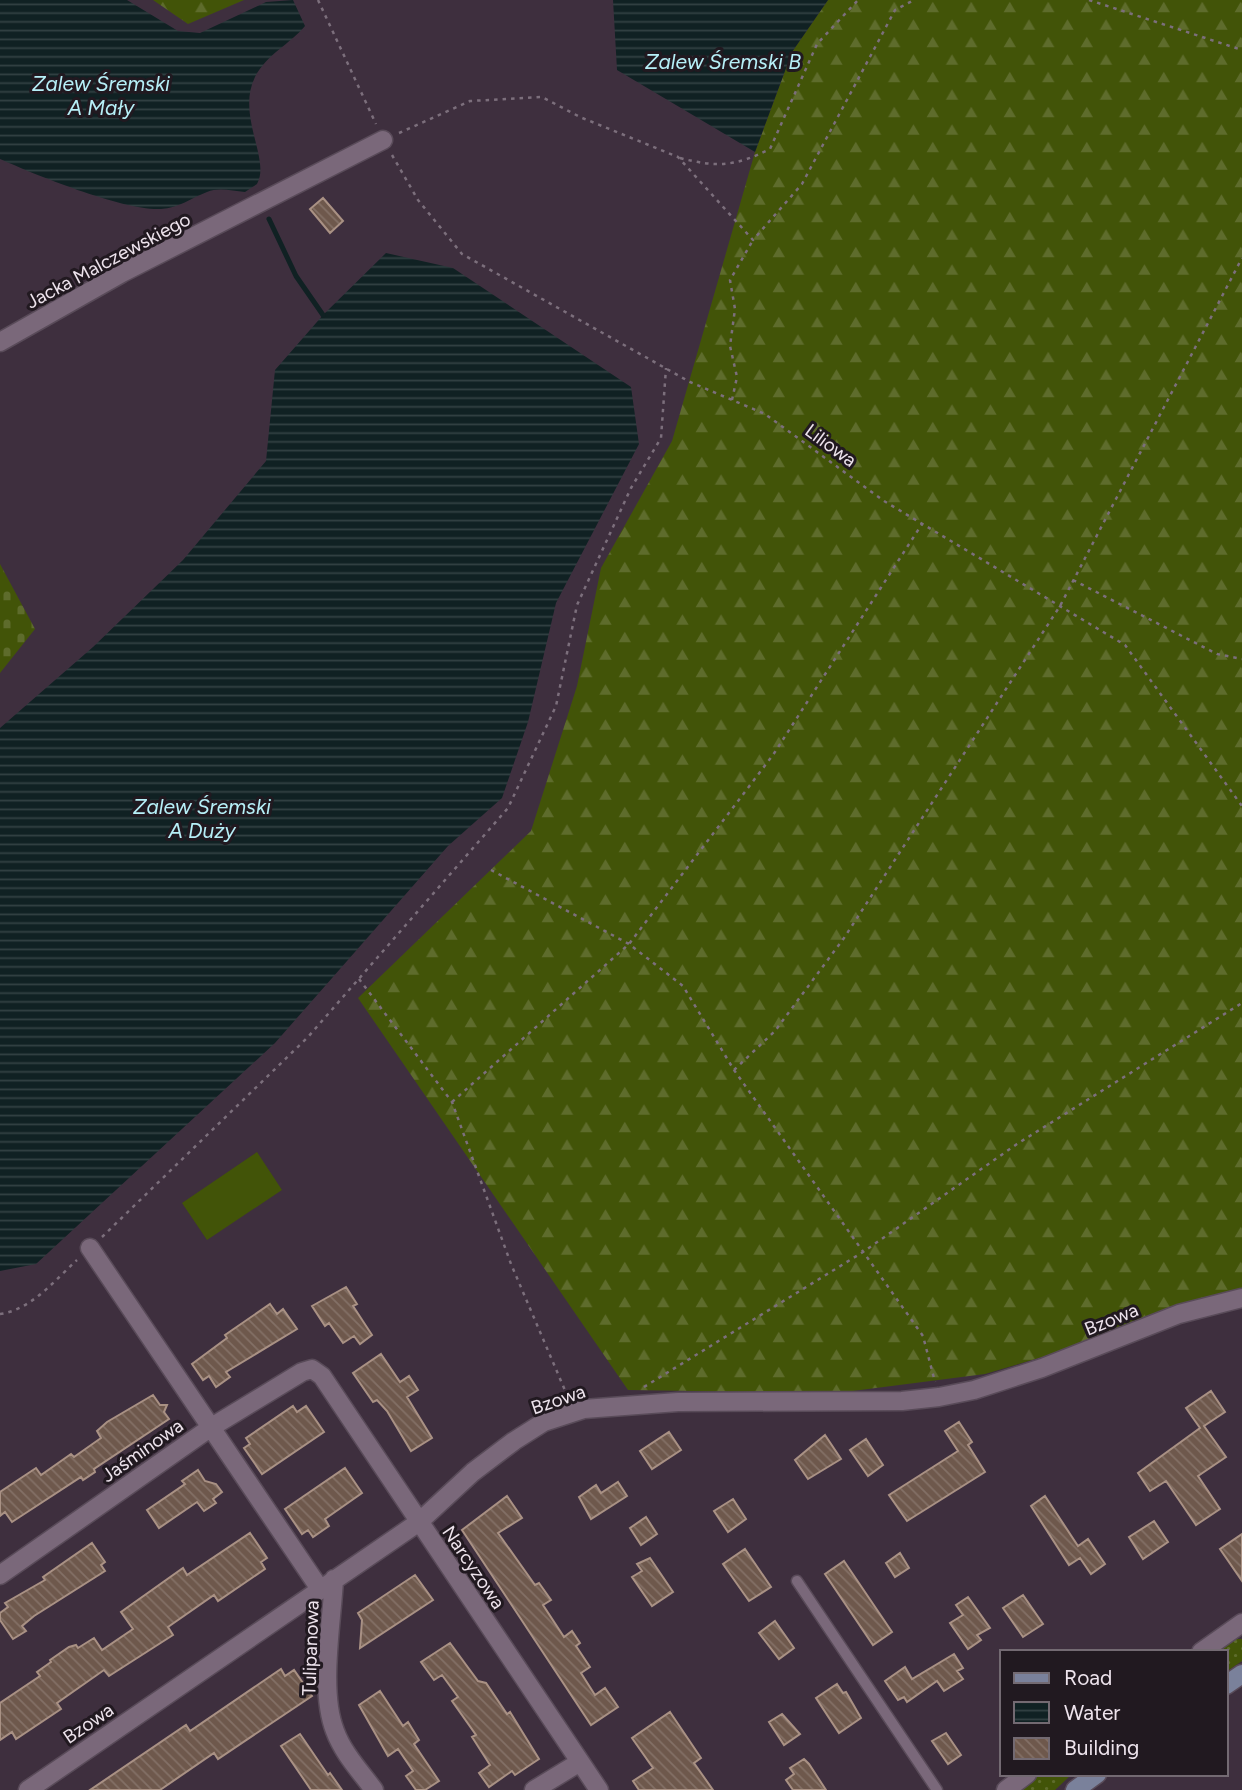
<svg xmlns="http://www.w3.org/2000/svg" width="1242" height="1790" font-family="Figtree,sans-serif">
	<style>
		.grass { fill: url(#grass-dots) }
		.forest { fill: url(#forest-firs) }
		.cemetery { fill: url(#cemetery-stones) }
		.pitch { fill: #425408 }
		.water { fill: url(#water-rules) }
		.lines { fill: none; stroke-linecap: round; stroke-linejoin: round }
		.stream { stroke: #102123; stroke-width: 5 }
		.building { fill: url(#building-back-hatch); stroke: #a99184; stroke-width: 2 }
		.service-casing { stroke: #594b59; stroke-width: 13 }
		.minor-casing { stroke: #594b59; stroke-width: 21 }
		.secondary-casing { stroke: #594b59; stroke-width: 21 }
		.path { stroke: #7c6f7c; stroke-width: 2.5; stroke-dasharray: 3.5 5; stroke-linecap: butt }
		.service { stroke: #7a687a; stroke-width: 10 }
		.minor { stroke: #7a687a; stroke-width: 18 }
		.secondary { stroke: #7a819b; stroke-width: 18 }
		.labels { text-anchor: middle; stroke-width: 6; stroke-linejoin: round; paint-order: stroke }
		.street-label { font-size: 19px; fill: #ede3ec; stroke: #211920 }
		.water-label { font-size: 21px; font-style: italic; fill: #b6eff7; stroke: #211920 }
	</style>
	<defs>
		<pattern id="grass-dots" width="8" height="8" patternUnits="userSpaceOnUse" patternTransform="scale(1.75)"><rect width="8" height="8" fill="#425408"/><path d="M2 2h.1M6 6h.1" fill="none" stroke="#5e6c2c" stroke-width="1.8" stroke-linecap="round"/></pattern>
		<pattern id="forest-firs" width="22" height="20" patternUnits="userSpaceOnUse" patternTransform="scale(1.75)"><rect width="22" height="20" fill="#425408"/><path d="M5 1l3.5 6h-7zM16 11l3.5 6h-7z" fill="#5e6c2c"/></pattern>
		<pattern id="cemetery-stones" width="16" height="16" patternUnits="userSpaceOnUse" patternTransform="scale(1.75)"><rect width="16" height="16" fill="#425408"/><path d="M2 7V4a2 2 0 0 1 4 0v3zM10 15v-3a2 2 0 0 1 4 0v3z" fill="#5e6c2c"/></pattern>
		<pattern id="water-rules" width="6" height="5" patternUnits="userSpaceOnUse" patternTransform="scale(1.75)"><rect width="6" height="5" fill="#102123"/><path d="M0 2.5h6" fill="none" stroke="#334143"/></pattern>
		<pattern id="building-back-hatch" width="6" height="6" patternUnits="userSpaceOnUse" patternTransform="scale(1.75)"><rect width="6" height="6" fill="#6e584c"/><path d="M-1 5l2 2M0 0l6 6M5-1l2 2" fill="none" stroke="#837066"/></pattern>
	</defs>
	<rect width="100%" height="100%" fill="#3e2f3e"/>
	<path class="grass" d="M1233,1639H1242V1661L1226,1672V1652H1210Z
		M1035,1774H1072L1055,1790H1014Z"/>
	<path class="forest" d="M153,0H244L188,24Z
		M828,0H1242V1298L985,1374L837,1393L628,1390L358,998L531,831L577,686L601,568L672,441L755,152L792,52Z"/>
	<path class="cemetery" d="M0,564L35,629L0,673Z"/>
	<path class="pitch" d="M257,1152L282,1190L207,1240L182,1203Z"/>
	<path class="water" d="M0,0H127L178,31L200,33L266,2L293,0L305,26C289,45 267,54 255,77C236,115 271,160 257,184L245,192C232,191 219,187 207,192C191,198 179,208 161,209C124,211 36,175 0,159Z
		M613,0H828L792,52L755,152L617,70Z
		M386,253L453,268L631,387L639,444L556,603L528,722L502,798L448,846L275,1043L36,1264L0,1271V728L93,647L183,560L266,461L275,370L323,315Z"/>
	<g class="lines">
		<path class="stream" d="M269,219L296,276L323,315"/>
	</g>
	<path class="building" d="M323,198L343,221L330,233L310,209Z
		M346,1287L357,1304L353,1306L372,1335L360,1344L354,1336L343,1343L329,1323L325,1326L312,1306Z
		M270,1304L277,1314L283,1309L297,1329L226,1372L230,1377L216,1387L209,1376L203,1380L192,1364L227,1338L225,1335Z
		M381,1354L400,1382L409,1376L418,1390L407,1397L432,1438L411,1451L387,1411L377,1400L373,1402L353,1373Z
		M1211,1391L1225,1412L1204,1426L1226,1457L1198,1476L1220,1509L1196,1525L1166,1481L1150,1491L1138,1473L1200,1428L1186,1408Z
		M153,1395L160,1405H167L164,1412L169,1419L94,1469L95,1472L83,1480L81,1477L12,1522L5,1512L0,1516V1492L36,1468L41,1475L71,1454L74,1457L101,1438L97,1431L107,1422Z
		M293,1406L297,1412L306,1406L324,1432L262,1474L244,1448L250,1444L246,1438Z
		M959,1422L972,1442L968,1445L985,1472L907,1521L889,1495L958,1451L945,1431Z
		M669,1432L681,1450L652,1469L640,1451Z
		M825,1435L841,1459L808,1479L795,1460Z
		M866,1439L883,1465L868,1476L850,1450Z
		M345,1468L362,1493L325,1519L329,1526L313,1537L308,1530L302,1534L285,1509Z
		M198,1470L205,1481L216,1484L222,1492L213,1499L216,1503L204,1511L197,1502L159,1528L147,1510L185,1484L182,1481Z
		M618,1482L627,1496L591,1519L579,1497L596,1485L601,1493Z
		M507,1496L522,1518L498,1533L535,1585L539,1583L551,1600L543,1605L564,1637L572,1631L580,1643L576,1646L590,1667L581,1673L595,1695L605,1688L618,1707L591,1725L462,1530Z
		M1045,1496L1078,1546L1088,1539L1105,1564L1091,1574L1080,1558L1069,1565L1031,1506Z
		M733,1499L746,1519L728,1532L714,1511Z
		M646,1517L657,1534L641,1545L630,1528Z
		M1154,1521L1168,1542L1143,1559L1129,1537Z
		M250,1533L267,1558L261,1562L265,1569L218,1601L214,1595L168,1627L173,1635L109,1676L104,1670L57,1703L61,1709L16,1739L12,1732L0,1740V1703L40,1676L37,1672L51,1662L50,1660L69,1647L76,1645L78,1648L94,1638L102,1650L133,1629L121,1612L183,1568L187,1575Z
		M1242,1534V1581L1220,1549Z
		M92,1543L105,1562L101,1565L105,1571L34,1616L22,1626L26,1631L13,1639L0,1620V1613L8,1607L5,1603L45,1580L43,1577Z
		M745,1549L771,1587L749,1601L723,1564Z
		M900,1553L909,1568L895,1577L886,1563Z
		M650,1558L673,1592L652,1606L632,1577L642,1571L637,1564Z
		M844,1561L892,1632L873,1645L825,1574Z
		M415,1575L433,1600L360,1648L362,1620L358,1613Z
		M1023,1595L1043,1624L1023,1637L1003,1608Z
		M968,1597L990,1628L977,1635L981,1640L968,1649L950,1623L963,1615L956,1605Z
		M775,1621L794,1648L779,1659L759,1633Z
		M450,1643L478,1681L486,1683L507,1714L510,1712L539,1759L515,1775L512,1771L489,1787L479,1773L490,1765L472,1737L476,1735L452,1701L458,1697L442,1675L434,1680L421,1662Z
		M954,1654L963,1668L957,1671L963,1679L944,1691L937,1681L907,1702L904,1697L898,1700L885,1681L905,1667L912,1679Z
		M281,1669L285,1676L294,1670L312,1696L218,1759L214,1753L160,1790H90L186,1725L190,1731Z
		M837,1684L843,1693L846,1692L861,1718L839,1733L816,1698Z
		M380,1691L403,1726L408,1722L419,1740L414,1744L439,1781L425,1790H416L406,1776L413,1771L398,1749L388,1756L359,1705Z
		M670,1712L701,1758L694,1763L713,1790H639L633,1781L653,1768L632,1738Z
		M782,1714L800,1734L784,1745L769,1722Z
		M946,1733L961,1755L948,1764L932,1741Z
		M300,1734L328,1775L330,1773L342,1790H311L281,1746Z
		M804,1759L809,1764L826,1790H793L786,1780L794,1774L790,1768Z"/>
	<g class="lines">
		<defs>
			<path id="service" d="M797,1581L937,1790"/>
			<path id="minor" d="M0,342L122,273L383,140
				M90,1248L320,1589
				M0,1575L210,1428L302,1372L312,1369L322,1376L599,1790
				M334,1579C332,1622 319,1691 335,1731C343,1753 360,1771 374,1790
				M1201,1652L1242,1623
				M28,1790L419,1522L473,1472L514,1441L544,1422L584,1409L678,1402L902,1401L939,1397L974,1390L1042,1368L1179,1314L1242,1298
				M534,1790L580,1762
				M1006,1790L1027,1774"/>
			<path id="secondary" d="M1226,1685L1242,1674
				M1075,1790L1097,1774"/>
		</defs>
		<use href="#service" class="service-casing"/>
		<use href="#minor" class="minor-casing"/>
		<use href="#secondary" class="secondary-casing"/>
		<path class="path" d="M318,0L376,124
			M1089,0L1242,50
			M399,133L470,101L542,97L580,117L678,157L753,240L802,184L895,10L914,0
			M392,155L418,200L462,254L690,382L765,414L884,501L1125,645L1242,806
			M680,158C718,168 736,166 770,149L817,44L858,0
			M732,400L737,377L730,346L735,309L730,280L753,240
			M1073,580L1217,654L1242,659
			M491,870L629,944L683,986L734,1070L923,1336L935,1382
			M359,979L452,1102L511,1264L567,1395
			M734,1070L775,1031L844,938L1060,606L1242,258
			M452,1102L629,944L773,755L922,524
			M102,1237L308,1037L508,808L556,706L577,605L631,488L661,438L666,368
			M0,1314C31,1310 55,1280 77,1260
			M644,1387L863,1252L1017,1144L1242,1003"/>
		<use href="#service" class="service"/>
		<use href="#minor" class="minor"/>
		<use href="#secondary" class="secondary"/>
	</g>
	<g class="labels">
		<g class="street-label">
			<text transform="translate(108 260) rotate(-28)" y="7">Jacka Malczewskiego</text>
			<text transform="translate(831 445) rotate(36)" y="7">Liliowa</text>
			<text transform="translate(1111 1319) rotate(-22)" y="7">Bzowa</text>
			<text transform="translate(558 1399) rotate(-19)" y="7">Bzowa</text>
			<text transform="translate(142 1450) rotate(-35)" y="7">Jaśminowa</text>
			<text transform="translate(474 1567) rotate(56)" y="7">Narcyzowa</text>
			<text transform="translate(310 1648) rotate(-88)" y="7">Tulipanowa</text>
			<text transform="translate(88 1723) rotate(-34)" y="7">Bzowa</text>
		</g>
		<g class="water-label">
			<text x="723" y="69">Zalew Śremski B</text>
			<text x="101" y="91">Zalew Śremski<tspan x="101" dy="24">A Mały</tspan></text>
			<text x="202" y="814">Zalew Śremski<tspan x="202" dy="24">A Duży</tspan></text>
		</g>
	</g>
	<rect x="1000" y="1650" width="228" height="126" fill="#211920" stroke="#736a72" stroke-width="2"/>
	<rect x="1014" y="1673" width="35" height="10" fill="#7a819b" stroke="#736a72" stroke-width="2"/>
	<text x="1064" y="1685" font-size="21" fill="#ede3ec">Road</text>
	<rect x="1014" y="1702" width="35" height="21" fill="url(#water-rules)" stroke="#736a72" stroke-width="2"/>
	<text x="1064" y="1720" font-size="21" fill="#ede3ec">Water</text>
	<rect x="1014" y="1738" width="35" height="21" fill="url(#building-back-hatch)" stroke="#736a72" stroke-width="2"/>
	<text x="1064" y="1755" font-size="21" fill="#ede3ec">Building</text>
</svg>
